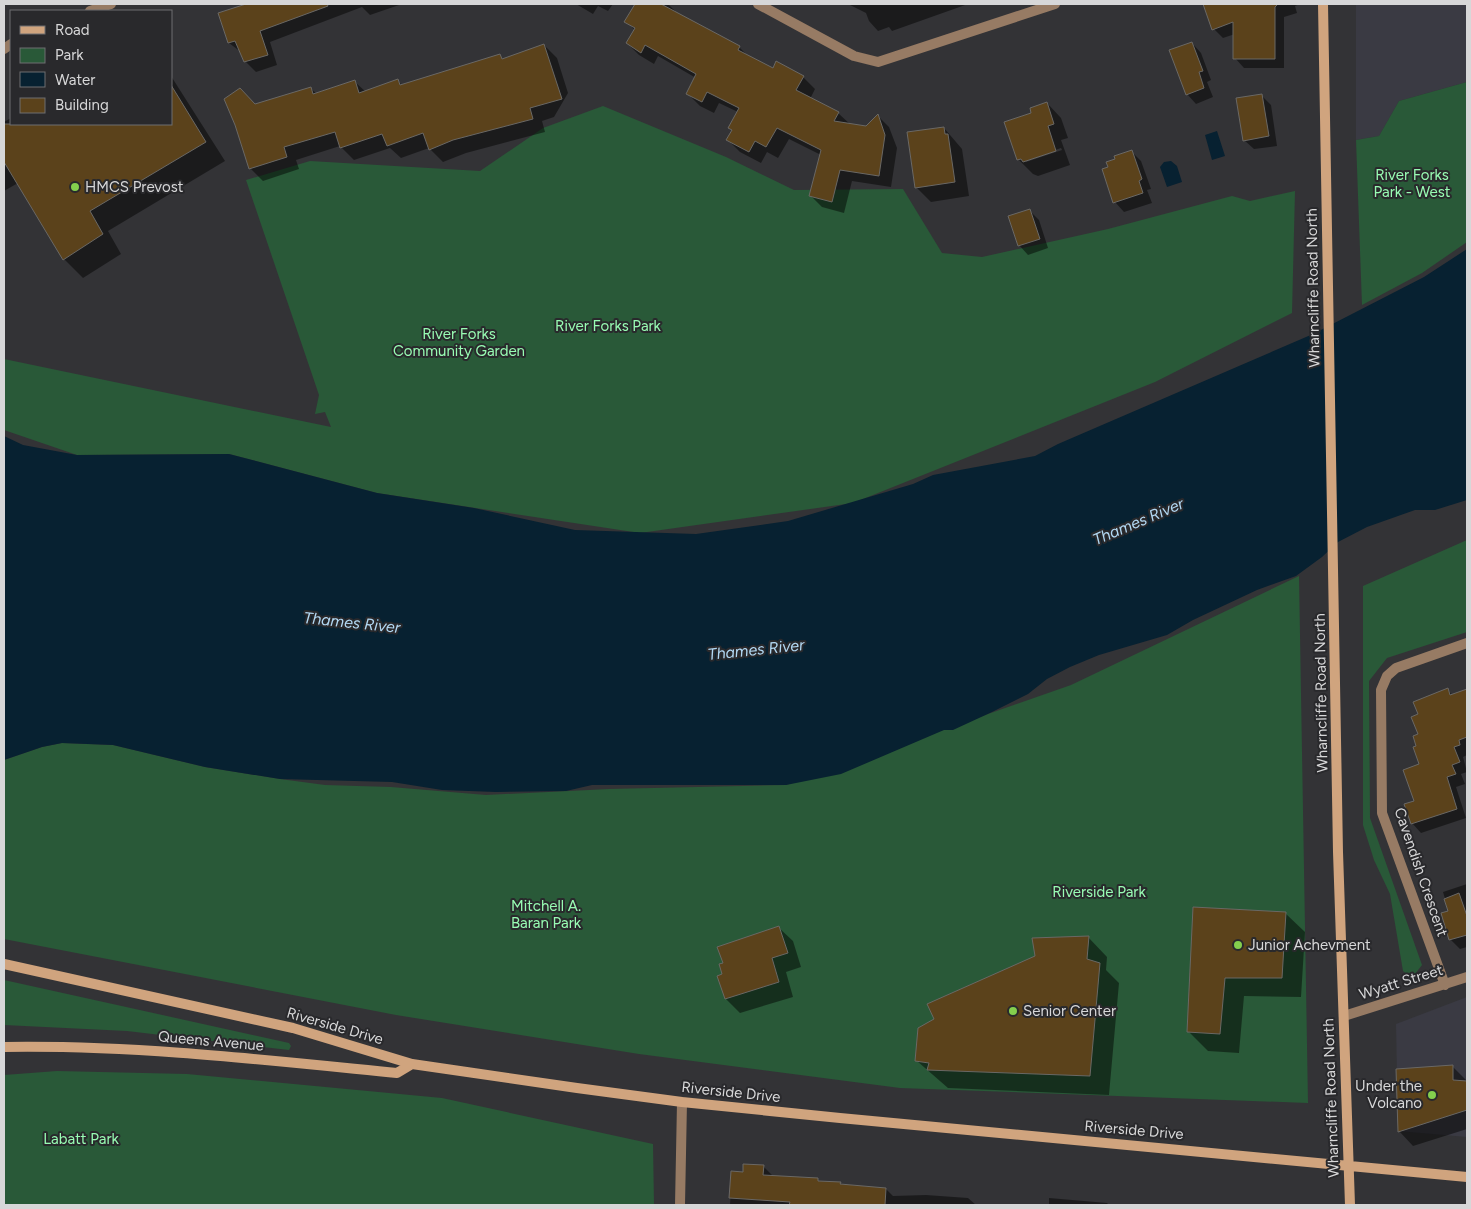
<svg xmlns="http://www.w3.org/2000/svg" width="1471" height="1209" font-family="Figtree,sans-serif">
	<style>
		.built { fill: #3a3a43 }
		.green { fill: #295938 }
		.water { fill: #072131 }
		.shadow { fill: #0007; fill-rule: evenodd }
		.building { fill: #5b421b; stroke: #6a6865 }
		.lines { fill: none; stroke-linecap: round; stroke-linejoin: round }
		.street { stroke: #977b64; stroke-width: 10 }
		.secondary { stroke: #d0a47e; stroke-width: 10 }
		.poi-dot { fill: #84cf4d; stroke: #29292c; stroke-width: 2 }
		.labels { text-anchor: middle; stroke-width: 4; stroke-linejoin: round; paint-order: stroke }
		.park-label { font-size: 15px; fill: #98fcb3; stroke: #29292c }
		.poi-label { font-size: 15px; fill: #d7d7d8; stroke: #29292c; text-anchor: start }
		.street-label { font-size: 15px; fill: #d7d7d8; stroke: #29292c }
		.water-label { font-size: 16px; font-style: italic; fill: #b2d8f3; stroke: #29292c }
	</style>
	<rect width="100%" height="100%" fill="#333336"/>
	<path class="built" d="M1356,4H1467V82L1399,101L1379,136L1356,140Z
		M1467,997V1137L1398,1131L1396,1024Z"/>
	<path class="green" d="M1467,82V242L1422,273L1362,305L1356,140L1379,136L1399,101Z
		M603,106L726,157L794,190L903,189L942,253L982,257L1108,229L1232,196L1250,201L1295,191L1292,313L1155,382L853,503L640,533L377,493L229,454L77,455L4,430V359L331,427L325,412L315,414L319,395L246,180L310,161L480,171L543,128Z
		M1467,540V632L1387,658L1369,681L1370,818L1422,965L1415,974L1409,976L1403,971L1390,894L1374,860L1363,825V586Z
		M1299,576L1308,1103L900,1088L639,1054L396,1015L4,939V760L42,747L62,743L113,745L205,767L280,779L325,785L391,787L486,795L609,789L786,785L1071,685Z
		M4,980L289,1043L291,1046L289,1050L127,1031L4,1025Z
		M57,1071L187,1074L442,1098L653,1144L654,1205H4V1075Z"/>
	<path class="water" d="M1217,131L1225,156L1212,160L1205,135Z
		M1171,161L1177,166L1182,182L1167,187L1160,167L1164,162Z
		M1467,249V500L1435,510H1415L1367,527L1338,542L1322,557L1296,576L1257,590L1193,620L1167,635L1099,655L1070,667L1047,679L1028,694L992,712L953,730H944L841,774L786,785H592L566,791L496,792L442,790L392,782L280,779L205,767L113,745L62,743L42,747L4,760V436L23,445L77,455L229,454L377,493L474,508L575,530L696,534L788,521L913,484L933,475L1035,456L1058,444L1313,334L1424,277Z"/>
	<path class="shadow" d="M250,4H402L370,15L362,7L270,42L277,65L256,72L245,61L241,52L229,43L220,13Z
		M576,4H613L608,11L598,6L593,14Z
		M636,4H668L680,16L739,47L750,58L773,70L777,63L803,77L815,89L810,99L838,113L851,125L866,128L878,116L889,127L897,148L891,187L852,181L844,213L822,207L810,195L821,155L789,139L778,158L767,152L761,163L740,152L728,140L733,131L729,128L738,112L719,103L714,113L700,106L688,94L696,78L658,56L654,64L639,55L627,43L635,30L626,21Z
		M848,4H968L892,31L889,27L878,31L869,21L866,13Z
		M1204,4H1300L1295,6L1297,13L1284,17V68H1244L1235,58V34L1223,38L1214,29Z
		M1192,43L1201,53L1211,80L1207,82L1213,97L1196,104L1187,94Z
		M544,45L557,58L568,93L554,117L542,121L545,132L466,153L443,162L429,148L401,158L390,148L354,160L340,146L296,160L299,169L263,181L250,168L255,105L310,88L317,94L355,82L366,92L398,81L403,86L500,56L504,60Z
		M171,76L225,161L108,231L121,254L83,278L64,259L18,183L4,191V122L11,118V124H171Z
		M1261,95L1271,105L1277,146L1254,149L1244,140Z
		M1047,103L1061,118L1068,138L1061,140L1070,165L1038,176L1033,174L1018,159L1033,114ZM1061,148L1062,150L1026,162V160Z
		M944,128L962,149L969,196L931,202L916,187Z
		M1132,152L1141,161L1151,189L1147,190L1152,203L1124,212L1115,202Z
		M1030,211L1039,220L1048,248L1028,255L1019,245Z
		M1448,690L1453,696L1465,691L1467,694V755L1463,757L1467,772L1461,774L1465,784L1456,787L1466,818L1421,833L1412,823L1420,765L1418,747L1419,715Z
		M1467,884V947L1460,949L1451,940L1442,914L1449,912L1443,892Z
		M1195,909L1285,913L1305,932L1301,997L1244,996L1239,1053L1208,1051L1189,1032Z
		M778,927L793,941L801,967L786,972L793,997L740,1013L726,999Z
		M1088,937L1107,957L1106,970L1119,983L1109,1095L948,1088L917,1061Z
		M1453,1067L1467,1081V1129L1413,1146L1399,1131Z
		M763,1166L773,1176L886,1189L893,1196L926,1195L968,1198L976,1205H730L732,1172L744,1173Z
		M1049,1198L1107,1203L1109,1205H1049Z
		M1016,1204L1037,1205H1016Z"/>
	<path class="building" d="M246,4H327L328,6L260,31L268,55L244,62L235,41L228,43L218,13Z
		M635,4H661L740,46L738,50L773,68L776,61L804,76L796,90L839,112L834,121L866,126L878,114L885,135L879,176L840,170L832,202L809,196L821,150L777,128L766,147L755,141L749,152L726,140L732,130L728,128L739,108L707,92L702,102L686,94L696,74L645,45L641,53L626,43L635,28L624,22Z
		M1203,4H1278L1275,7V59H1233V22L1212,30Z
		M1192,42L1203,71L1199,72L1204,88L1186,95L1169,50Z
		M544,44L562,99L530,108L533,119L453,140L429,150L423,133L387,146L382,134L340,148L335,132L284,147L287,157L249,169L235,125L224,99L240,88L255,104L311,87L313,94L355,80L359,93L398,79L400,85L500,54L502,59Z
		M171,85L206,142L90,211L103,234L63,260L4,162V124H171Z
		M1262,94L1269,136L1243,141L1236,98Z
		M1047,102L1054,124L1048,126L1056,151L1023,162L1021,159L1017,160L1004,122L1031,113L1030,108Z
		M944,127L945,134H948L955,182L915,188L907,132Z
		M1132,150L1142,179L1139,181L1143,193L1113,203L1102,169L1108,167L1106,162L1115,159L1114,156Z
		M1030,209L1040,239L1018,246L1008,216Z
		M1448,688L1450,695L1467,689V737L1459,740L1460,745L1454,747L1460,762L1452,765L1456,774L1447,777L1457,809L1411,824L1404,804L1414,801L1403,770L1419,764L1413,747L1416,746L1413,736L1418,734L1411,717L1418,714L1413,702Z
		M1459,893L1467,916V935L1449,940L1441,913L1448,911L1444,899Z
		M1193,907L1286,912L1282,978H1225L1220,1034L1187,1032Z
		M779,926L788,953L772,958L779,982L725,999L717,976L722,974L719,964L723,963L717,947Z
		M1089,936L1087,959L1100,963L1090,1076L927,1070L929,1063L915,1061L918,1028L934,1019L927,1004L1035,956L1032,938Z
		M1453,1065V1080L1467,1081V1110L1398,1132L1396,1069Z
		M743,1164L764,1165L763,1175L818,1178V1181L841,1182L840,1184L886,1188L885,1205H789L790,1202L729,1198L731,1171L743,1172Z"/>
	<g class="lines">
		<path class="street" d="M758,4L854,56L878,62L1055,4
			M90,11L111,4
			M4,49L11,44
			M1445,985L1382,813L1381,690L1387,676L1396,668L1467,643
			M1344,1016L1467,977
			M680,1205L682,1102"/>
		<path class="secondary" d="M1323,4L1338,852L1350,1205
			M4,964L293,1028L412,1064L577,1088L682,1102L840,1118L1467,1177
			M4,1047C136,1045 266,1060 397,1073L412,1064"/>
	</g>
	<g class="poi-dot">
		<circle cx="75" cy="187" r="5"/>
		<circle cx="1238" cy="945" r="5"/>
		<circle cx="1013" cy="1011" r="5"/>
		<circle cx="1432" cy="1095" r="5"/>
	</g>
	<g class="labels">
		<g class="park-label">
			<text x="1412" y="180">River Forks<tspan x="1412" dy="17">Park - West</tspan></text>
			<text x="608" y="331">River Forks Park</text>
			<text x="459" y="339">River Forks<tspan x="459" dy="17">Community Garden</tspan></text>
			<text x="1099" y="897">Riverside Park</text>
			<text x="546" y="911">Mitchell A.<tspan x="546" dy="17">Baran Park</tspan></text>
			<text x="81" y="1144">Labatt Park</text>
		</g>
		<g class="poi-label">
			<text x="85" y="192">HMCS Prevost</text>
			<text x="1248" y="950">Junior Achevment</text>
			<text x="1023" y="1016">Senior Center</text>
			<text x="1422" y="1091" text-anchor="end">Under the<tspan x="1422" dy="17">Volcano</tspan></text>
		</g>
		<g class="street-label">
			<text transform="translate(1313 288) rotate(-91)" y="5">Wharncliffe Road North</text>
			<text transform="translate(1321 693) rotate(-91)" y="5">Wharncliffe Road North</text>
			<text transform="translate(1421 872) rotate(71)" y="5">Cavendish Crescent</text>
			<text transform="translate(1401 982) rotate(-17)" y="5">Wyatt Street</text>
			<text transform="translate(335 1026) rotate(16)" y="5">Riverside Drive</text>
			<text transform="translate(211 1041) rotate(5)" y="5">Queens Avenue</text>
			<text transform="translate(731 1092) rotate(6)" y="5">Riverside Drive</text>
			<text transform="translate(1331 1098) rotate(-92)" y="5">Wharncliffe Road North</text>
			<text transform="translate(1134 1130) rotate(5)" y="5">Riverside Drive</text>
		</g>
		<g class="water-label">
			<text transform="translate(1138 521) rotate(-23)" y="6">Thames River</text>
			<text transform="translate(352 622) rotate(6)" y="6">Thames River</text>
			<text transform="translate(756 649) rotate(-6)" y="6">Thames River</text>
		</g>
	</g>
	<rect width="1471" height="1209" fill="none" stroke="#d7d7d8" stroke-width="10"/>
	<rect x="10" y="10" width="162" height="115" fill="#29292c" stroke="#6f6f71"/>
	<rect x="20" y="26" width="25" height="8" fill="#d0a47e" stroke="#6f6f71"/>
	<text x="55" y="35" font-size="15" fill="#d7d7d8">Road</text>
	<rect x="20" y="48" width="25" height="15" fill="#295938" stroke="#6f6f71"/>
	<text x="55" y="60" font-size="15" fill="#d7d7d8">Park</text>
	<rect x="20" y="72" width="25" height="15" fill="#072131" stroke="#6f6f71"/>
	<text x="55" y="85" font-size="15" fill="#d7d7d8">Water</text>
	<rect x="20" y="98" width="25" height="15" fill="#5b421b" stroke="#6f6f71"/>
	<text x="55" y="110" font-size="15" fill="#d7d7d8">Building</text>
</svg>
